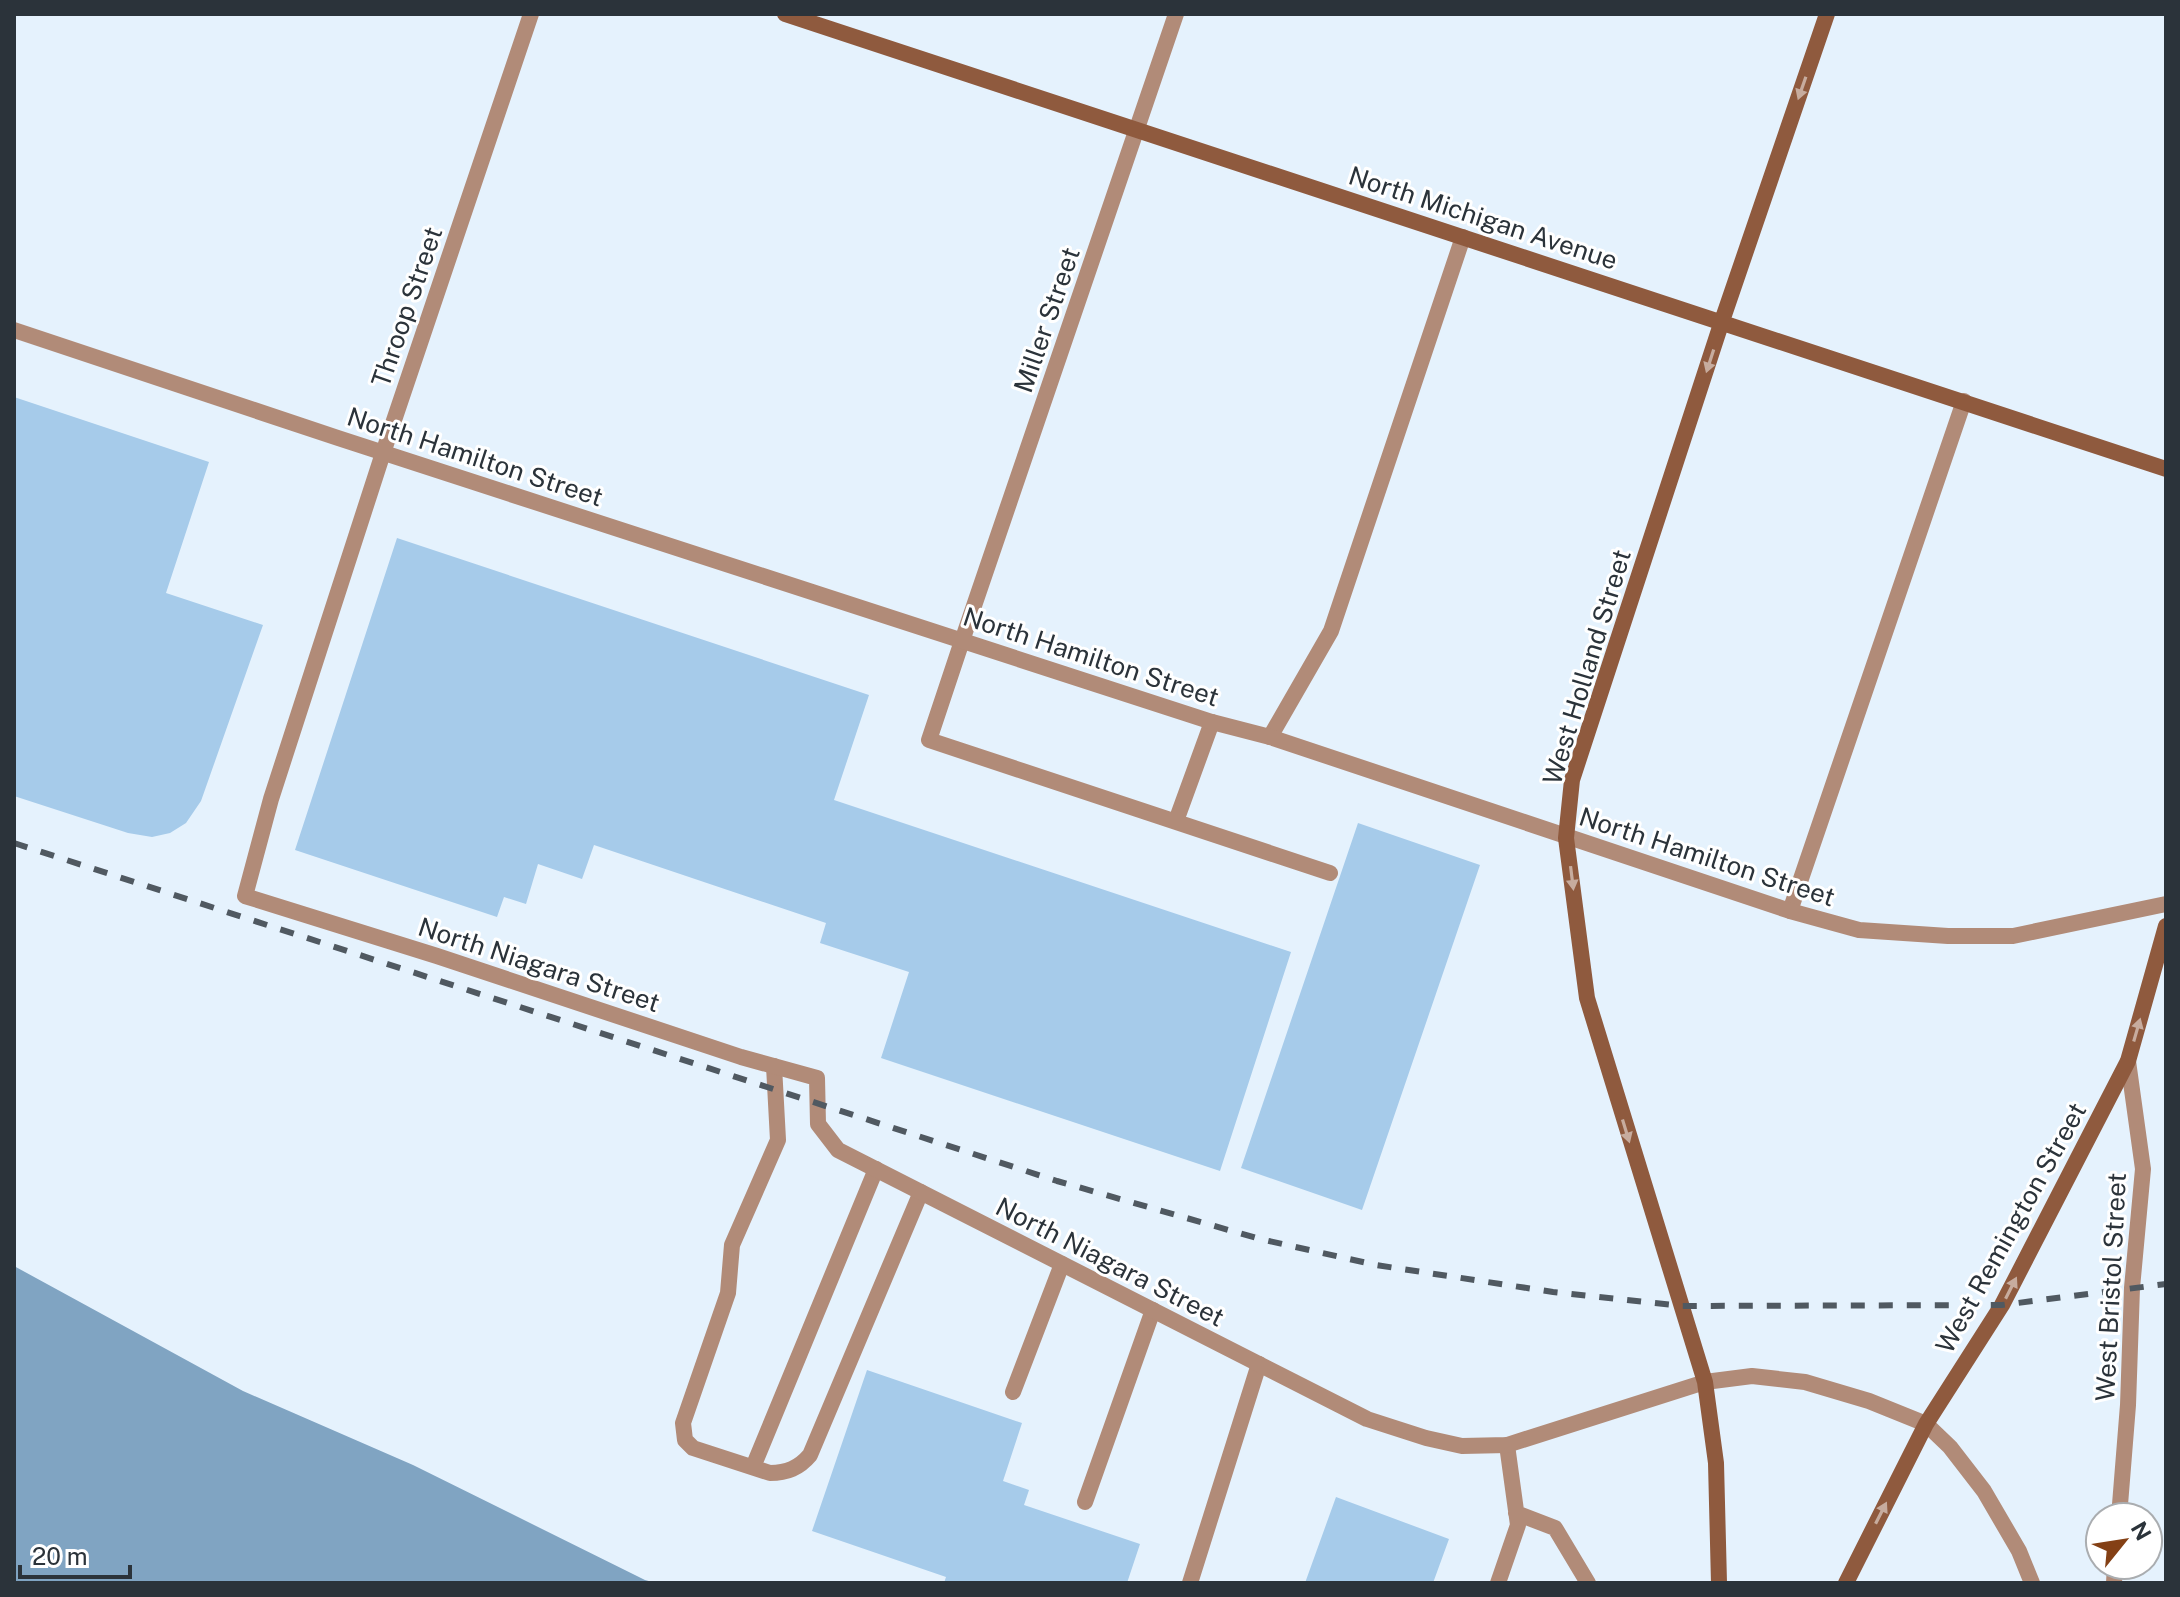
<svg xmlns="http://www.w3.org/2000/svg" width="2180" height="1597" font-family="'Public Sans',sans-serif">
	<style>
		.water { fill: #80a4c2 }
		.building { fill: #a6cbea }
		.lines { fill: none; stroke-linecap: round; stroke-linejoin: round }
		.service { stroke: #b18b78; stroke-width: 16 }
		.minor { stroke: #b18b78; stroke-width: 16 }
		.secondary { stroke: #8f5a3e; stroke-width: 16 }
		.rail { stroke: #505961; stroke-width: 6; stroke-dasharray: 14 14; stroke-linecap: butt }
		.oneway { fill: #c7ac9e }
		.labels { text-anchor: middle; stroke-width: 6; stroke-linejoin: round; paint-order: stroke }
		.street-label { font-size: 26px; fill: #2b333a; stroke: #fff }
	</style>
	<rect width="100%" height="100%" fill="#e5f2fd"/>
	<path class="water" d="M14,1266L243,1391L413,1465L645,1580L656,1583H14Z"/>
	<path class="building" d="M14,397L209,462L166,593L263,625L201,801L186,823L170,833L152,837L128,833L14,796Z
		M397,538L869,695L834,800L1291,952L1220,1171L881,1058L909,972L820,943L826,923L594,845L582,879L538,864L526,904L504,897L497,917L295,850Z
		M1358,823L1480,865L1362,1210L1241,1168Z
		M867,1370L1022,1423L1003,1481L1029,1490L1024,1505L1140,1544L1127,1583H944L946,1577L812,1531Z
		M1336,1497L1449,1539L1433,1583H1305Z"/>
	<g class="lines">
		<path class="service" d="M962,641L929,740L1330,873
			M1270,737L1331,631L1463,237
			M1176,821L1212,722
			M1790,911L1964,401
			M774,1066L778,1140L732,1245L728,1293L683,1423L685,1440L693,1448L770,1473C787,1473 799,1468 810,1455L921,1192
			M1013,1392L1062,1264
			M753,1467L876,1169
			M1085,1502L1153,1310
			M1516,1513L1555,1528L1588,1583
			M1190,1583L1259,1364
			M1498,1583L1518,1525L1507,1445"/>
		<path class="minor" d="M531,14L383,453L271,799L245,896L437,956L741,1057L817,1078L818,1124L838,1150L1367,1419L1426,1438L1462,1446L1507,1445L1705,1382L1752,1376L1805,1382L1869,1401L1926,1424L1950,1447L1984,1491L2019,1551L2032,1583
			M14,330L338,438L1212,722L1270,737L1790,911L1859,930L1948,936H2013L2166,904
			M962,641L1176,14
			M2119,1517L2128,1405L2132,1288L2143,1169L2128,1061
			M2114,1583L2115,1565"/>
		<path class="secondary" d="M785,14L2166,469
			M1719,1583L1716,1463L1705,1382L1587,998L1566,838L1572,780L1722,321L1827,14
			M1846,1583L1926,1424L2002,1305L2128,1061L2166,926"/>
		<path class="rail" d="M14,843L1057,1181L1260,1239L1376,1265L1553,1292L1682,1306L2002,1305L2166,1284"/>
	</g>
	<defs><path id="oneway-solid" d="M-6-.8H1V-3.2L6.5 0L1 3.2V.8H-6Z" transform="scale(2)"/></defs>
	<g class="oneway">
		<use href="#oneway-solid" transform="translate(1802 88) rotate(109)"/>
		<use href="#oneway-solid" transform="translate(1710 361) rotate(108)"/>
		<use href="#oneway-solid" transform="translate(1572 878) rotate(83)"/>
		<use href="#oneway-solid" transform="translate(2137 1030) rotate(-74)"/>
		<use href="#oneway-solid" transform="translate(1626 1131) rotate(73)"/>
		<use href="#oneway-solid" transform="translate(2011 1288) rotate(-63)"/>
		<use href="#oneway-solid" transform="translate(1881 1513) rotate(-63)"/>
	</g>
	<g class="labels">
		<g class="street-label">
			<text transform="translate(1483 218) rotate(18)" y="9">North Michigan Avenue</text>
			<text transform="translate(407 307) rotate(-71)" y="9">Throop Street</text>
			<text transform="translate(1047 320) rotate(-71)" y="9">Miller Street</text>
			<text transform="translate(475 457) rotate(18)" y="9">North Hamilton Street</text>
			<text transform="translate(1091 657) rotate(18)" y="9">North Hamilton Street</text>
			<text transform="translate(1587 667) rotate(-73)" y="9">West Holland Street</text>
			<text transform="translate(1707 857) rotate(18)" y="9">North Hamilton Street</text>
			<text transform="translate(539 965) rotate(18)" y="9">North Niagara Street</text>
			<text transform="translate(2011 1228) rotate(-61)" y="9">West Remington Street</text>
			<text transform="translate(1110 1262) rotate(27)" y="9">North Niagara Street</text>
			<text transform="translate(2111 1287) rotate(-87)" y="9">West Bristol Street</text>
		</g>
	</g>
	<rect width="2180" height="1597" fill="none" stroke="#2b333a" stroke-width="32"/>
	<g transform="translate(2124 1541) rotate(60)"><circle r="38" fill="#ffffff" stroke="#aaadb0" stroke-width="2"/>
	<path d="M0-6L14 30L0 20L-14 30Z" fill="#844015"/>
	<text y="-12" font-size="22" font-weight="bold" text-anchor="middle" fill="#2b333a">N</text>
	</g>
	<path d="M20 1565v12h110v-12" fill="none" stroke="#2b333a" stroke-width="4"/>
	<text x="32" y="1565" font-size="24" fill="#2b333a" stroke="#ffffff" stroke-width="6" paint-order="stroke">20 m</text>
</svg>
